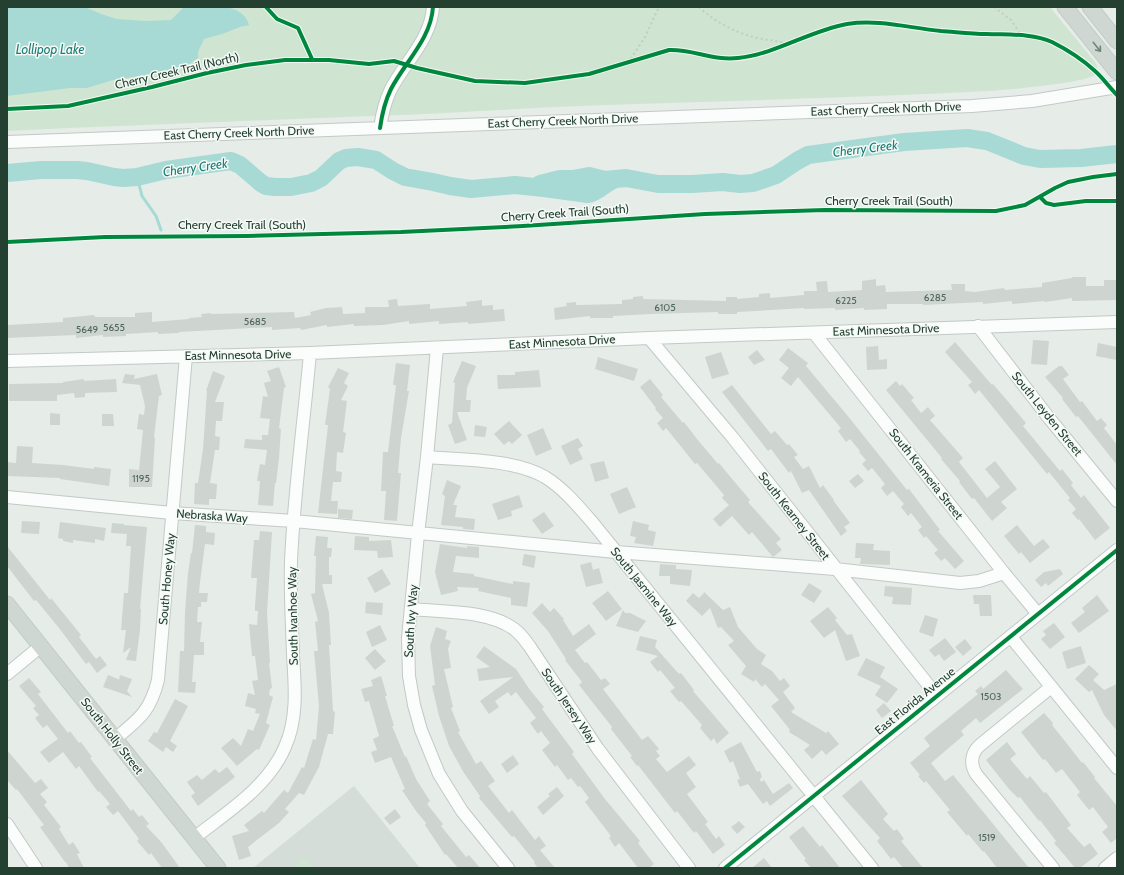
<svg xmlns="http://www.w3.org/2000/svg" width="1124" height="875" font-family="Cabin,sans-serif">
	<style>
		.built { fill: #d4ddd7 }
		.green { fill: #cfe5d1 }
		.water { fill: #a7dad4 }
		.lines { fill: none; stroke-linecap: round; stroke-linejoin: round }
		.stream { stroke: #a7dad4; stroke-width: 3 }
		.river { stroke: #a7dad4; stroke-width: 18 }
		.building { fill: #ced5d1 }
		.minor-casing { stroke: #c3c9c5; stroke-width: 14 }
		.major-casing { stroke: #c2cac6; stroke-width: 17 }
		.path { stroke: #c2cbc6; stroke-width: 2; stroke-dasharray: 2 3; stroke-linecap: butt }
		.minor { stroke: #fbfcfc; stroke-width: 12 }
		.major { stroke: #cfd7d3; stroke-width: 15 }
		.cycleway-casing { stroke: #f5faf6; stroke-width: 6 }
		.cycleway { stroke: #00873e; stroke-width: 4 }
		.oneway { stroke: #70847a }
		.labels { text-anchor: middle; stroke-width: 3; stroke-linejoin: round; paint-order: stroke }
		.number-label { font-size: 10px; fill: #4f665a }
		.street-label { font-size: 12px; fill: #234031; stroke: #f5faf6 }
		.water-label { font-size: 13px; font-style: italic; fill: #1c7d76; stroke: #f5faf6 }
	</style>
	<rect width="100%" height="100%" fill="#e6ece8"/>
	<path class="built" d="M354,786L420,868H253Z"/>
	<path class="green" d="M7,7H1050L1094,61C1097,65 1099,70 1095,75C1085,83 1005,90 989,91C872,97 755,100 638,104C550,106 461,113 372,116C250,121 129,125 7,131Z
		M305,857L313,868H292Z"/>
	<path class="water" d="M7,7H85L101,14L117,19L146,21L171,20L184,7C204,7 242,0 249,25L240,27L222,34L204,39L198,52V58L188,65L146,75L113,80L87,88H70L7,96Z"/>
	<g class="lines">
		<path class="stream" d="M137,177L142,196L156,216L161,230"/>
		<path class="river" d="M7,173L41,170H77L87,171L114,177L123,178L137,177L166,170L231,161L240,165L261,183L266,186L275,187H291L311,183L321,178L339,161L346,158L358,157L376,160L393,171L405,177L433,182L450,186L471,189L515,185L544,188L588,194C599,192 605,182 616,179
			M540,184L560,179H573L589,176L605,180L626,178L658,184H692L723,182L740,184L753,183L776,175L797,161L808,155L904,142L967,138L987,141L1024,156L1040,159L1081,158L1117,154"/>
	</g>
	<path class="building" d="M1072,277H1086V286H1104V280H1117V300L1072,301V298L1045,302L1044,301L1012,304V301L983,304V302L923,305V304H887V309L864,310V308L835,310V308L804,309V308L737,312V314H718V312L651,314L613,316V318H590V316L555,320L554,308L567,306L566,303L576,302V305L622,304V300L633,299V297L643,296V299L726,301V297H737V299L759,297V294L770,293V298L804,295V291H817L816,282L827,281L828,292L862,290V281L876,279V286L885,285L886,292L952,290L951,284H965V291L975,292L1004,288L1005,290L1042,287V283L1072,278Z
		M397,299L398,306L430,304V309L467,306L466,302L482,300V306L493,305V310L504,309L505,321L468,324V322L439,324V321L409,324V321L383,325L354,326V324L327,327V325L301,330L300,328L272,330V327L179,332V333L158,334V332L126,334V336L103,337V335L76,338V335L7,338V325L63,322V318L94,315L95,317H135V313L152,312V322L189,319V318L202,317L201,314L211,313V314L294,312L295,318L311,315L310,312L326,308L342,307L343,314L365,313V307H389L388,300Z
		M1033,340L1049,341L1047,365L1031,364Z
		M955,342L992,385L993,384L1011,405L1026,423L1023,426L1060,471L1062,469L1073,483L1071,485L1081,498L1084,495L1110,528L1095,540L1079,519L1078,520L1072,513L1076,509L1068,500L1070,498L1049,472L1047,474L979,390L975,394L968,385L972,382L945,352Z
		M1098,343L1117,347V360L1096,356Z
		M878,346L879,360L887,359V369L867,370L866,347Z
		M788,348L808,363L806,366L847,415L907,490L909,489L940,530L938,531L964,561L955,569L945,558L941,561L934,553L938,550L926,536L924,538L918,530L922,527L911,513L908,516L901,507L904,504L893,491L887,496L881,488L885,484L872,468L868,471L862,464L866,460L859,452L860,451L850,439L846,442L838,431L841,428L798,377L791,386L781,378L789,368L779,360Z
		M757,350L765,360L754,365L748,357Z
		M721,352L729,374L712,379L705,357Z
		M598,357L638,369L634,381L595,369Z
		M462,361L476,366L467,388L466,400H471L470,412H457L467,440L455,444L448,425L452,423L455,383L453,382Z
		M396,363L410,365L407,391H409L401,438L398,473H401L397,521L384,520L386,491H381L383,452H388L396,385H393Z
		M1059,366H1062L1069,375L1063,379L1080,402L1082,401L1097,421L1101,418L1107,425L1104,428L1117,445V465L1078,416L1076,417L1062,399L1063,398L1045,377Z
		M279,367L286,387L284,388L279,428L281,429L279,458L276,483H275L273,506L258,505L260,481H257L260,464L265,465L267,450L244,448L245,439L262,440V435H268L270,419L260,418L263,396L268,397L264,383L271,381L267,371Z
		M338,368L349,373L344,383L348,386L341,400L347,401L343,432L346,433L343,453L337,452L336,471L342,472L341,482H333L331,501H338L337,514L318,513L328,425H325L330,389L328,387Z
		M539,370L541,387L498,389L497,375H515V372Z
		M213,371L225,376L215,402H224L222,421H216L215,436L220,437L219,450H215L210,483L217,484L216,499H209V505L194,504L195,483H198L203,449L207,391H206Z
		M125,374L135,375L134,379L157,374L162,395L159,396L154,437L155,438L152,487H129V469L139,470L143,430L137,429L139,414L144,415L145,406L140,385L122,383Z
		M84,379V381L116,379L117,392L85,393V397L75,398L74,393L57,395V401H9V384L63,383V382Z
		M650,379L663,395L661,397L683,423L684,422L697,439L718,464L719,463L733,480L750,500L748,502L781,539L776,543L782,550L773,557L752,532L749,535L732,516L720,527L713,519L729,505L722,498L724,495L697,463L695,464L666,428L663,431L657,423L663,418L655,409L656,408L640,387Z
		M896,381L900,386L902,384L914,398L911,400L921,413L928,407L935,416L930,420L963,458L959,462L987,498L1000,487L985,469L995,461L1017,489L1001,502L1007,508L992,521L974,498L972,499L959,482L960,481L941,459L942,458L886,390Z
		M732,385L771,434L775,431L787,445L789,444L798,455L794,457L803,469L809,466L820,488L823,485L834,500H833L850,523L844,527L847,531L841,536L809,490L802,493L791,471L789,473L771,449L768,451L722,392Z
		M50,413L60,414V425H50Z
		M102,414H113L114,426H102Z
		M509,421L522,435L512,444L509,441L504,445L494,434Z
		M475,425L487,427L485,437L474,436Z
		M543,428L552,449L536,456L527,435Z
		M578,438L583,446L578,449L583,459L570,465L561,446Z
		M17,446L33,447L32,463L63,465L94,469V467L111,469L109,486L60,479V478L7,476V462L16,463Z
		M604,461L609,478L595,482L590,464Z
		M858,474L864,481L855,488L849,481Z
		M447,480L461,486L453,505H457L455,517L475,519L474,530L463,529V527L441,525L445,496L442,494Z
		M627,487L636,507L619,514L610,494Z
		M519,495L523,507L511,511L512,516L498,520L492,504Z
		M338,509L353,510L352,519L338,518Z
		M544,512L554,526L542,534L532,520Z
		M22,521L40,522L39,534L21,533Z
		M633,521L649,525L648,530L656,532L653,546L634,543L636,537L630,536Z
		M60,522L106,528L104,541L95,539V543L73,540V543L63,541V539L58,538Z
		M112,523L124,524V525L147,527L140,609H141L140,630L136,661L126,660L131,647L123,653L126,630H121L124,593H128L131,546H126L127,534L111,533Z
		M195,525L206,526V532L215,533L214,545L205,544L200,582L199,593H208L207,602H201V607H198L197,622H202L200,642H204V655H194L192,682H196L195,693L178,692L180,651H184L185,612L188,573L191,553H192Z
		M1017,525L1034,546L1043,539L1050,547L1030,563L1021,552L1019,554L1004,536Z
		M260,531L272,532L267,613L270,663H269L272,688L270,689L269,695L273,697L266,723L270,725L259,750L257,749L237,766L221,748L233,738L241,746L248,729L253,731L260,714L255,713L256,709L245,706L248,693L255,695L252,681L258,680L255,656H252L249,624L257,625L258,611H255V606L257,578H251L254,540H259Z
		M316,536L328,537L327,548H332L331,557H329V575H332V584H322L329,613L331,645H329L333,711L335,712L333,734H328L319,767L304,795L299,793L285,809L289,812L279,823L248,847L251,856L239,860L232,836L249,831L244,825L262,811L264,813L284,790L288,793L302,767L304,768L313,739L316,740L319,706L314,651H318L315,622L318,621L311,594L315,593L316,556H314Z
		M355,536L369,537V541L391,540L393,557L378,558L377,551L354,550Z
		M856,543L874,544L873,550L890,551V565L860,564L861,558H855Z
		M440,544L467,548V546L479,547V558L456,556L453,572L474,574V576L513,584V581L530,583L527,607L511,605V598L478,591L479,588L457,587L458,591L441,595L435,572Z
		M7,546L50,600L51,598L81,635L79,637L96,659L100,656L107,665L97,673L89,662L86,664L59,628L36,600L34,601L7,566Z
		M524,554L536,556L534,568L522,565Z
		M591,562L593,570L599,568L603,583L586,587L580,565Z
		M660,564L676,565V569L692,570L690,586L670,584V576H659Z
		M382,569L391,584L375,593L367,578Z
		M1060,569L1063,574L1048,586L1046,583L1041,587L1035,580L1044,572Z
		M809,583L822,591L814,603L801,595Z
		M885,586L912,588L911,605L892,604L893,597L884,596Z
		M608,591L622,609L606,621L592,603Z
		M703,591L723,610L730,607L738,627L757,649L766,655L761,664L772,671L780,681L784,678L790,686L783,692L795,708L791,712L826,733L828,731L839,744L826,755L822,750L812,759L804,750L810,745L789,732L790,730L771,706L779,700L765,684L762,687L755,679L754,682L741,674L746,666L728,645L734,641L721,627L718,628L710,608L702,616L686,601L693,593L699,598L704,593Z
		M973,595H991L992,616H980L979,604H974Z
		M1097,595L1109,611L1079,633L1071,623L1085,612L1082,608Z
		M366,602L383,603L382,615L365,613Z
		M542,603L550,612L554,608L564,619L563,620L573,636L589,624L596,634L575,650L585,663L587,662L601,680L605,678L610,684L603,689L642,740L648,736L659,749L656,751L660,756L656,759L667,772L689,756L696,765L686,773L696,787L687,794L708,822L705,824L716,839L719,836L725,845L713,854L696,831L694,833L677,811L675,813L638,765L637,766L630,757L632,756L611,729L612,727L579,685L582,682L565,660L566,659L548,631L532,613Z
		M828,607L837,618L835,620L847,635L852,634L860,656L846,661L835,630L824,638L810,621Z
		M623,610L625,613H630L646,621L638,632L616,626Z
		M925,615L938,619L933,637L919,632Z
		M1054,623L1065,637L1050,649L1041,639L1046,635L1043,631Z
		M380,625L387,640L372,647L366,632Z
		M436,627L447,631L445,639L451,641L448,649L451,668L444,669L453,707L451,708L460,731L458,732L476,764L481,761L495,781L488,786L509,813L512,810L535,840L539,836L546,846L540,850L555,868H538L534,863L535,862L514,836L512,837L479,798L480,796L464,773L449,746L439,716L432,686L435,685L430,646Z
		M640,636L657,640L655,647L679,674L681,673L694,690L693,691L729,733L717,744L714,738L711,741L700,728L702,725L681,701L679,702L670,691L675,688L660,670L658,672L650,662L658,656L636,650Z
		M945,638L956,652L944,661L939,654L935,657L929,650Z
		M965,639L972,648L963,656L955,647Z
		M484,646L516,669L530,690L544,707L542,709L574,752L572,754L605,799L640,841L638,843L654,864L649,868H638L619,843L615,847L609,838L611,836L585,802L589,798L580,786L578,787L571,778L568,780L557,765L555,767L542,750L550,743L541,731L538,734L530,723L536,718L516,692L511,696L508,692L495,701L499,707L489,714L480,701L513,677L479,681L477,669L490,667L476,657Z
		M1081,646L1086,663L1067,669L1062,652Z
		M375,649L386,661L375,670L365,658Z
		M866,658L885,667L880,677L898,689L887,703L875,695L881,686L857,675Z
		M1089,665L1099,674L1093,680L1104,690L1117,684V731L1104,715L1092,690L1089,692L1075,679Z
		M1006,670L1023,689L980,723L976,718L961,731L964,735L931,763L945,781L953,775L1029,868H997L984,851L983,852L968,834L967,836L947,812L950,810L926,781L924,783L918,776L920,775L910,763L930,746L924,738L978,694L975,691L981,686L983,689Z
		M108,675L118,679L119,680L120,675L132,679L127,691L132,697L103,687Z
		M381,676L387,696H385L394,726H392L405,757L406,756L416,779L430,801L427,804L443,824L441,826L458,847L466,857L469,855L480,868H458L446,854L445,855L425,825L426,823L416,811L402,790L405,789L391,757L375,763L371,752L377,750L373,739L379,736L369,701L365,702L361,689L373,686L371,680Z
		M29,678L41,692L38,694L68,733L70,731L79,743L81,742L92,757L90,758L131,811L133,809L139,817L142,815L149,824L146,826L162,843L180,868H162L151,853L149,855L137,841L139,839L118,811L113,815L106,807L110,804L99,791L98,792L79,766L76,769L63,752L49,763L40,752L58,739L47,725L43,728L35,718L39,715L33,708L36,706L19,686Z
		M175,699L188,706L170,741L177,746L173,752L166,747L163,752L148,741L154,732L157,733Z
		M884,703L891,711L882,718L876,710Z
		M1044,713L1053,723L1052,725L1068,745L1082,763L1083,762L1095,777L1094,778L1117,806V838L1111,843L1102,832L1108,827L1093,807L1089,810L1077,795L1080,792L1062,769L1056,773L1045,759L1043,760L1021,732Z
		M741,742L757,772L760,771L762,777L760,779L761,782L764,780L773,794L789,783L793,788L770,806L767,801L763,804L748,784L740,787L737,780L740,779L733,761L730,763L724,751Z
		M1007,742L1016,754L1010,759L1027,779L1030,776L1044,793L1046,792L1071,825L1067,828L1084,847L1090,843L1098,854L1080,868H1075L1066,857L1054,843L1056,841L1040,820L1039,821L1020,797L1018,798L1009,789L986,760Z
		M7,750L35,783L41,779L48,788L40,794L47,802L44,805L61,827L59,829L69,845L73,842L80,853L77,854L84,868H69L66,862H65L40,827L44,825L17,789L16,790L7,780Z
		M513,755L519,764L507,773L501,764Z
		M227,767L235,777L198,806L191,796L195,793L187,782L197,775L202,780L215,769L219,773Z
		M861,780L888,814L883,819L894,831L897,829L904,839L901,841L923,868H903L894,857L891,859L877,841L880,838L842,796Z
		M557,787L564,796L543,815L537,807L550,796L548,794Z
		M395,809L401,817L390,825L384,818Z
		M739,821L745,827L737,834L731,827Z
		M803,826L820,847L822,845L840,868H811L804,860L806,859L789,837Z
		M764,858L772,868H752Z"/>
	<g class="lines">
		<defs>
			<path id="minor" d="M380,128C382,114 385,101 391,89C405,62 431,39 433,7
				M7,142L972,106L1032,101L1117,87
				M978,326L1049,418L1117,501
				M814,333L1004,573L1038,614
				M649,338L733,438L937,696
				M437,348L427,457L418,534L408,638L409,676L414,705L421,730L439,774L462,811L508,868
				M7,361L310,353L649,338L1117,322
				M427,457C464,460 513,459 545,477C563,488 578,506 592,522L872,868
				M7,497L172,513L294,521L616,552L835,569L960,583L979,581L1004,573
				M411,609C441,612 489,610 514,629C521,634 525,640 530,647L598,749L689,868
				M1011,637L1117,768
				M7,674L41,646
				M1051,687L979,746C971,754 970,764 976,774L1053,868
				M115,739C139,719 150,712 158,680L186,356
				M7,824L36,868
				M194,838C227,812 268,787 285,747C298,718 295,686 293,655C292,624 290,592 291,561C294,492 304,422 310,353
				M725,868L1117,550
				M1105,868L1117,858"/>
			<path id="major" d="M1065,7L1117,72
				M1090,7L1117,41
				M7,604L218,868"/>
		</defs>
		<use href="#minor" class="minor-casing"/>
		<use href="#major" class="major-casing"/>
		<path class="path" d="M699,7C715,22 736,33 757,38C768,40 778,41 788,44
			M994,7L1011,20L1021,35
			M628,63L645,37L659,7"/>
		<use href="#minor" class="minor"/>
		<use href="#major" class="major"/>
		<defs>
			<path id="cycleway" d="M266,7L277,19L298,28L312,59
				M7,109L68,106L152,87L207,73L246,65L285,60H329L369,64L394,61L417,68L475,81L525,83L589,74L669,50C693,49 713,61 738,58C776,54 809,31 847,24C879,19 909,28 941,31C956,32 971,34 986,34C1008,35 1032,33 1052,42C1066,49 1083,60 1095,71C1103,78 1109,87 1117,95
				M380,128C382,114 385,101 391,89C405,62 431,39 433,7
				M1040,197L1046,203L1054,205L1086,201H1117
				M7,242L105,237L247,236L401,232L523,226L705,214L825,210L996,211L1025,205L1055,188L1068,182L1093,177L1117,174
				M725,868L1117,550"/>
		</defs>
		<use href="#cycleway" class="cycleway-casing"/>
		<use href="#cycleway" class="cycleway"/>
	</g>
	<defs><path id="oneway-shaft" d="M-6 0H5M1.5-3L5.5 0L1.5 3" fill="none" stroke-width="1.6" stroke-linecap="round" stroke-linejoin="round"/></defs>
	<use class="oneway" href="#oneway-shaft" transform="translate(1097 47) rotate(51)"/>
	<g class="labels">
		<g class="number-label">
			<text x="935" y="301">6285</text>
			<text x="846" y="304">6225</text>
			<text x="665" y="311">6105</text>
			<text x="255" y="325">5685</text>
			<text x="114" y="331">5655</text>
			<text x="87" y="333">5649</text>
			<text x="141" y="482">1195</text>
			<text x="991" y="700">1503</text>
			<text x="987" y="841">1519</text>
		</g>
		<g class="street-label">
			<text transform="translate(177 71) rotate(-13)" y="4">Cherry Creek Trail (North)</text>
			<text transform="translate(886 109) rotate(-2)" y="4">East Cherry Creek North Drive</text>
			<text transform="translate(563 121) rotate(-2)" y="4">East Cherry Creek North Drive</text>
			<text transform="translate(239 133) rotate(-2)" y="4">East Cherry Creek North Drive</text>
			<text x="889" y="205">Cherry Creek Trail (South)</text>
			<text transform="translate(565 213) rotate(-4)" y="4">Cherry Creek Trail (South)</text>
			<text x="242" y="229">Cherry Creek Trail (South)</text>
			<text transform="translate(886 330) rotate(-2)" y="4">East Minnesota Drive</text>
			<text transform="translate(562 342) rotate(-3)" y="4">East Minnesota Drive</text>
			<text transform="translate(238 355) rotate(-1)" y="4">East Minnesota Drive</text>
			<text transform="translate(1047 414) rotate(51)" y="4">South Leyden Street</text>
			<text transform="translate(926 474) rotate(52)" y="4">South Krameria Street</text>
			<text transform="translate(212 516) rotate(4)" y="4">Nebraska Way</text>
			<text transform="translate(794 516) rotate(52)" y="4">South Kearney Street</text>
			<text transform="translate(167 579) rotate(-85)" y="4">South Honey Way</text>
			<text transform="translate(644 587) rotate(51)" y="4">South Jasmine Way</text>
			<text transform="translate(293 616) rotate(-91)" y="4">South Ivanhoe Way</text>
			<text transform="translate(411 621) rotate(-86)" y="4">South Ivy Way</text>
			<text transform="translate(915 701) rotate(-39)" y="4">East Florida Avenue</text>
			<text transform="translate(569 706) rotate(56)" y="4">South Jersey Way</text>
			<text transform="translate(112 736) rotate(52)" y="4">South Holly Street</text>
		</g>
		<g class="water-label">
			<text x="50" y="54">Lollipop Lake</text>
			<text transform="translate(865 148) rotate(-7)" y="5">Cherry Creek</text>
			<text transform="translate(195 167) rotate(-8)" y="5">Cherry Creek</text>
		</g>
	</g>
	<rect width="1124" height="875" fill="none" stroke="#234031" stroke-width="16"/>
</svg>
